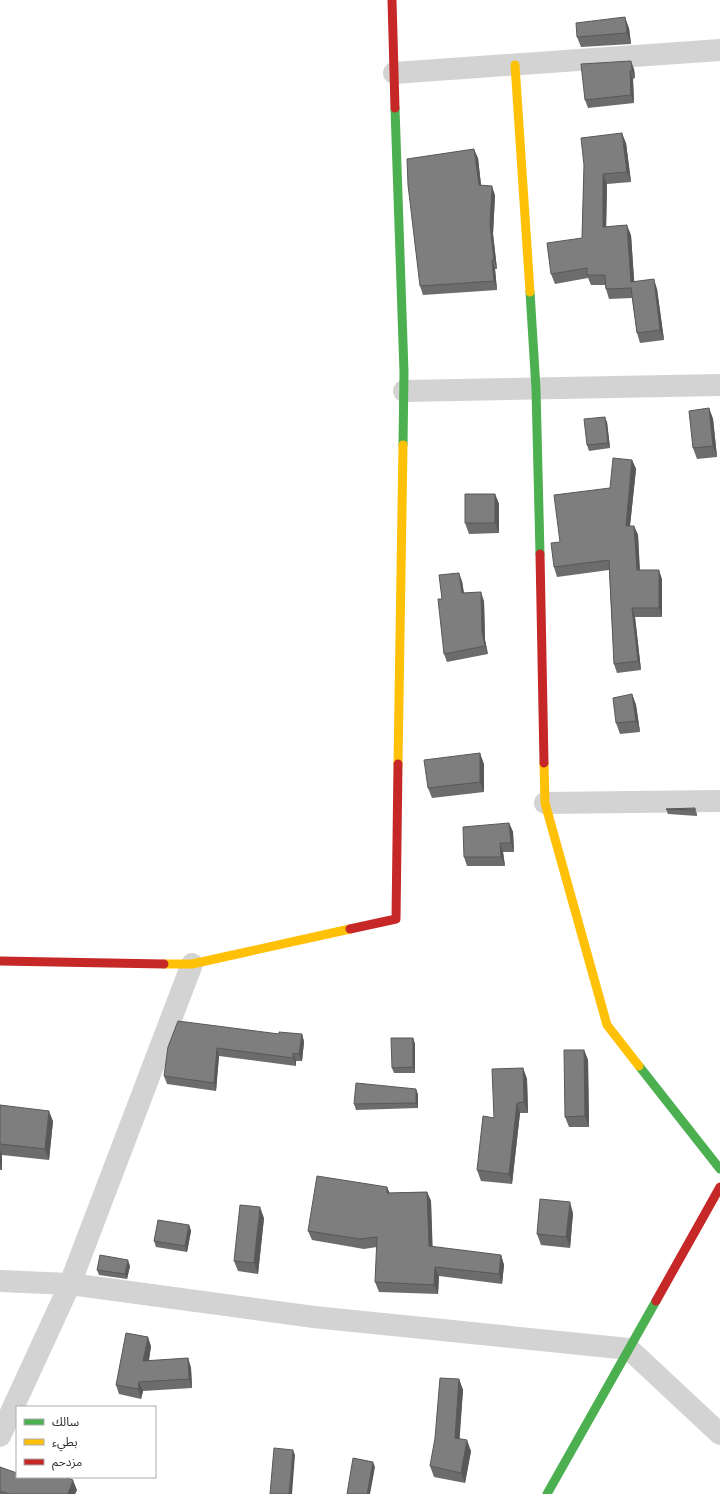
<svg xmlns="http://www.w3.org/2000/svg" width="720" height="1494" font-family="'Noto Sans','Noto Sans Arabic',sans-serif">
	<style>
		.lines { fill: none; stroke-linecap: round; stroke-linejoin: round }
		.street { stroke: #d3d3d3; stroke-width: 22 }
		.fast { stroke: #4caf50; stroke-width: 9 }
		.slow { stroke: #ffc107; stroke-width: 9 }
		.jam { stroke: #c62828; stroke-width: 9 }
		.wall { fill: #6c6c6c }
		.shaded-wall { fill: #585858 }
		.building { fill: #7e7e7e; stroke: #585858 }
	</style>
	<rect width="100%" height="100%" fill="#fff"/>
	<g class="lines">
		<path class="street" d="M394,73L720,50
			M404,391L720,385
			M545,803L720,801
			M0,1281L70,1284L314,1317L629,1349L720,1434
			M0,1436L70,1284L192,964"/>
		<path class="fast" d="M395,108L404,372L403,445
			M530,292L536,389L540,554
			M639,1066L720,1169
			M547,1494L656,1301"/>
		<path class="slow" d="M515,65L530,292
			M544,763L545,803L607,1025L639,1066
			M398,764L403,445
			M164,964H192L350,929"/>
		<path class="jam" d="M392,0L395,108
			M540,554L544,763
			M350,929L396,919L398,764
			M0,961L164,964
			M656,1301L720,1187"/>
	</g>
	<path class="wall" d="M629,28L631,44L581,47L577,37Z
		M634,69L635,78L633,79L634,103L588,108L585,100Z
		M626,143L631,182L607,184L606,226L631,235L634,282L657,289L664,340L640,343L637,333L632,298L609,299L606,289L605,285H591L588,278L555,284L551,274L582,238L584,165Z
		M478,158L481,185L495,195L493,234L497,269H495L497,290L423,295L420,286Z
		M709,408L713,419L717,457L697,459L693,448Z
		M607,422L610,448L589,451L587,445Z
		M632,460L636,469L630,526H634L638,535L640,570L662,579V617H635L641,670L617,673L614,664L609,570L557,577L554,567L560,542L610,488Z
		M495,494L499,504V533L469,534L465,523Z
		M462,581L464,593L484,601L485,640L488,654L447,662L444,654L442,599Z
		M632,694L636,705L640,732L620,734L616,723Z
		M484,764V792L432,798L428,788Z
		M695,808L697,814V816L668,814L666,809Z
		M509,823L513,832L514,852H503L505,866H467L464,857Z
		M279,1034H302L304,1042L302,1061H296V1066L219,1056L216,1091L167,1084L164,1076L168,1047Z
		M413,1038L415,1044V1073H394L392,1068Z
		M584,1050L588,1060L589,1127H569L565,1117Z
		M523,1068L527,1079L528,1113H520L512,1184L481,1181L477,1170L494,1118Z
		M418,1094V1108L356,1110L354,1104Z
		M0,1105L53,1121L49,1160L2,1155V1170H0Z
		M387,1187L389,1193L427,1192L431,1201L432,1247L501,1255L504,1265L502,1284L439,1276L438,1294L379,1292L375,1282L377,1247L364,1249L312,1240L308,1231Z
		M573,1213L570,1248L541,1245L537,1234Z
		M264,1218L258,1274L238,1271L234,1261Z
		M189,1225L191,1231L187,1252L156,1247L154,1241Z
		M130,1266L127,1279L99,1275L97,1270Z
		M151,1346L149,1361L188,1358L191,1368L192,1388L143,1391L141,1399L119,1394L116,1385Z
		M459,1379L463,1390L459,1438L471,1451L465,1483L434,1477L430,1466Z
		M0,1467L17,1477L77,1490L75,1494H0Z"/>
	<path class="shaded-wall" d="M625,17L629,28L631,44L627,33Z
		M631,61L634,69L635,78L632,71Z
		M630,71L633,79L634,103L631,95Z
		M622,133L626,143L631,182L627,172Z
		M474,149L478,158L482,194L479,185Z
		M603,174L607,184L606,237L603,227Z
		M492,186L495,195L493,234L497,269L494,260L490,225Z
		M627,225L631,235L635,292L631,282Z
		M492,260L495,269L497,290L494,281Z
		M654,279L657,289L664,340L660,330Z
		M709,408L713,419L717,457L713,446Z
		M605,417L607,422L610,448L608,443Z
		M632,460L636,469L629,535L626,526Z
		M495,494L499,504V533L495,523Z
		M634,526L638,535L640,579L637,570Z
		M659,570L662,579V617L659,608Z
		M459,573L462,581L465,601L462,593Z
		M481,592L484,601L485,640L488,654L485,646L482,632Z
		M632,608L635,617L641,670L638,661Z
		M632,694L636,705L640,732L636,721Z
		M480,753L484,764V792L480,782Z
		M509,823L513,832L514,852L511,843Z
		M500,843L503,852L505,866L501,857Z
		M302,1034L304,1042L302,1061L299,1054Z
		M413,1038L415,1044V1073L413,1067Z
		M217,1048L219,1056L216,1091L214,1083Z
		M584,1050L588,1060L589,1127L585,1116Z
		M293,1053L296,1061V1066L293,1058Z
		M523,1068L527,1079L528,1113L524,1102Z
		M416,1089L418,1094V1108L416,1103Z
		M517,1103L520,1113L512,1184L509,1174Z
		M49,1111L53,1121L49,1160L45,1149Z
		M0,1150L2,1155V1170L0,1165Z
		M387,1187L391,1196L387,1193Z
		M427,1192L431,1201L433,1256L429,1246Z
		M570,1202L573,1213L570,1248L566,1237Z
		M260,1207L264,1218L258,1274L254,1263Z
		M189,1225L191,1231L187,1252L185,1246Z
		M501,1255L504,1265L502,1284L499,1274Z
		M128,1260L130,1266L127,1279L125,1274Z
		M435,1267L439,1276L438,1294L434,1285Z
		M148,1337L151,1346L147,1371L143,1361Z
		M188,1358L191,1368L192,1388L189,1379Z
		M459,1379L463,1390L459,1448L455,1438Z
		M139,1382L143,1391L141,1399L138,1389Z
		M467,1440L471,1451L465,1483L461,1473Z
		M293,1450L295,1455L292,1494H289Z
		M373,1462L375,1467L370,1494H367Z
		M73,1480L77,1490L75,1494H68Z"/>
	<path class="building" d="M625,17L627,33L577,37L576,23Z
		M631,61L632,71H630L631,95L585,100L581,64Z
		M622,133L627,172L603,174V227L627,225L631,282L654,279L660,330L637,333L631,288L606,289L605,275H587V268L551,274L547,243L582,238L584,165L581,138Z
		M474,149L479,185L492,186L490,225L494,260H492L494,281L420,286L408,185L407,159Z
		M709,408L713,446L693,448L689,411Z
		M605,417L608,443L587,445L584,419Z
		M613,458L632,460L626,526H634L637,570H659V608H632L638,661L614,664L609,560L554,567L551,543L560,542L554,495L610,488Z
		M465,494H495V523H465Z
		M459,573L462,593L481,592L482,632L485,646L444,654L438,599H442L439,575Z
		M632,694L636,721L616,723L613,698Z
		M480,753V782L428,788L424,760Z
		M695,808V810L666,809Z
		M509,823L511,843H500L501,857H464L463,827Z
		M178,1021L279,1034V1032L302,1034L299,1054L293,1053V1058L217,1048L214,1083L164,1076L168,1047Z
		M391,1038H413V1067L392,1068Z
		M564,1050H584L585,1116L565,1117Z
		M523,1068L524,1102L517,1103L509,1174L477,1170L483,1116L494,1118L492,1069Z
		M356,1083L416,1089V1103L354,1104Z
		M0,1105L49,1111L45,1149L0,1144Z
		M317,1176L387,1187V1193L427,1192L429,1246L501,1255L499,1274L435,1267L434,1285L375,1282L377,1237L360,1239L308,1231Z
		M540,1199L570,1202L566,1237L537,1234Z
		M240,1205L260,1207L254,1263L234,1261Z
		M158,1220L189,1225L185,1246L154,1241Z
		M100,1255L128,1260L125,1274L97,1270Z
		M126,1333L148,1337L143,1361L188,1358L189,1379L139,1382L138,1389L116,1385Z
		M440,1378L459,1379L455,1438L467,1440L461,1473L430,1466L435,1438Z
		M274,1448L293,1450L289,1494H270Z
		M353,1458L373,1462L367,1494H347Z
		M0,1467L17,1473V1477H65L73,1480L68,1494H9L0,1491Z"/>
	<rect x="16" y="1406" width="140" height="72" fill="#ffffff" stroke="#ababab"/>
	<rect x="24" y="1419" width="20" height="6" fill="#4caf50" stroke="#ababab"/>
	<text x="52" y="1426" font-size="12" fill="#2e2e2e">سالك</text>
	<rect x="24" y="1439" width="20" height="6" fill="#ffc107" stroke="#ababab"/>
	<text x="52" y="1446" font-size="12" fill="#2e2e2e">بطيء</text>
	<rect x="24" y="1459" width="20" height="6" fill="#c62828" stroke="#ababab"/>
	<text x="52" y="1466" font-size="12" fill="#2e2e2e">مزدحم</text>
</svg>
